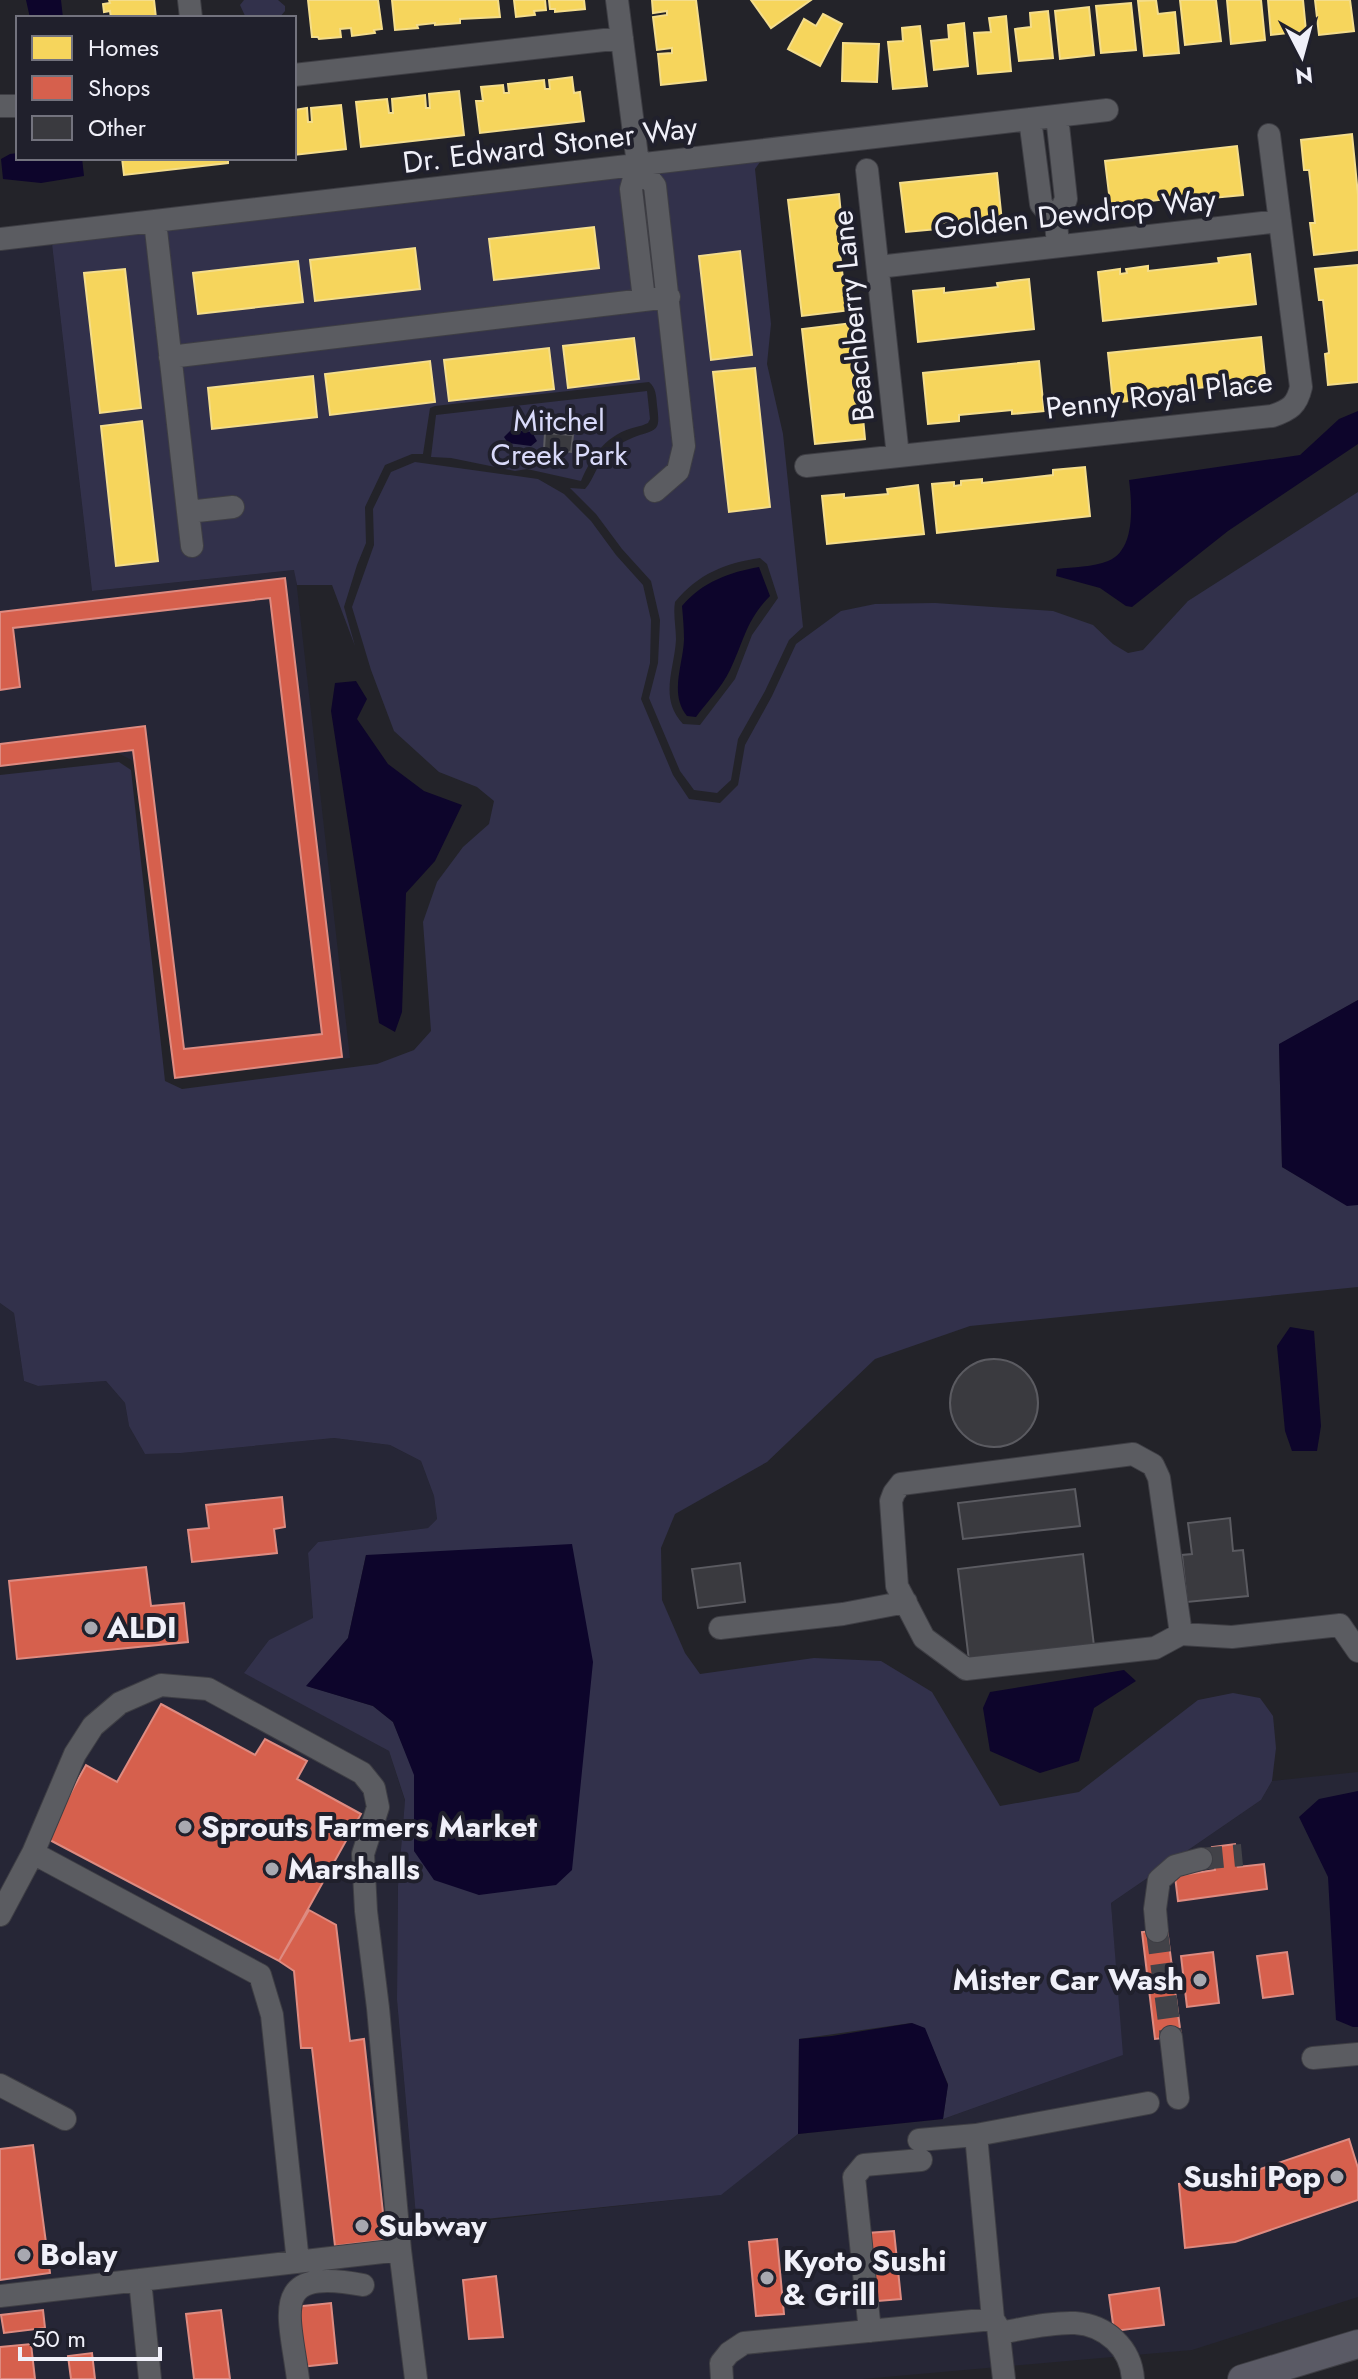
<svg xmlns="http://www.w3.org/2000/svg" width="1358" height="2379" font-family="Jost,sans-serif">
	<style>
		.built { fill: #262636 }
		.green { fill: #32314b; fill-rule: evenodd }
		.water { fill: #0d052b }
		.homes { fill: #f6d55c; stroke: #f4dd8b; stroke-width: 2 }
		.shops { fill: #d6604d; stroke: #de8b81; stroke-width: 2 }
		.building { fill: #3a3a3f; stroke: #5b5b61; stroke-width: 2 }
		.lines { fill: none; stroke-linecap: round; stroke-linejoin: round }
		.minor-tunnel { stroke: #424248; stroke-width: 22; stroke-dasharray: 22 11; stroke-linecap: butt }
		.minor-casing { stroke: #3e3e44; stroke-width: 24 }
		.major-casing { stroke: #3e3e44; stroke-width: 30 }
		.minor { stroke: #5b5c61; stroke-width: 22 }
		.major { stroke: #5a5a65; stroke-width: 28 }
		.poi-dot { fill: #a8a8b0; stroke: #20202c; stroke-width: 3 }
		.labels { text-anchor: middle; stroke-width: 8; stroke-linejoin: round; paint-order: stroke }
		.street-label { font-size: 30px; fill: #f0f0f9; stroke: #20202c }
		.park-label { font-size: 30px; fill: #d9dafa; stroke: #20202c }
		.poi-label { font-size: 30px; font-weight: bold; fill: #f0f0f9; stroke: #20202c; text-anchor: start }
	</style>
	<rect width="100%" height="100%" fill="#232329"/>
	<path class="built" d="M52,244L92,591L295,570L350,1058L180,1078L173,1075L137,763L118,753L0,766V250Z
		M0,1303L14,1313L24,1381L38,1386L106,1381L125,1403L129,1426L145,1454L181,1453L334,1438L390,1445L421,1461L434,1496L437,1519L428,1528L318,1542L308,1553L313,1619L269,1640L245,1672L389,1751L405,1801L398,1886L397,2000L417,2228L720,2195L798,2134L943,2119L1122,2055L1111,1903L1261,1800L1272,1781L1358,1772V2297L1192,2350L863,2379H0Z"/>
	<path class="green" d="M244,0H278L285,6V11L279,18H246L240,5Z
		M780,159L760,162L755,169L771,324L767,364L783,434L803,627L789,640L765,691L738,739L731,780L717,793L694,790L680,771L649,698L658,663L660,620L651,581L622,549L596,514L570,488L585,489C595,478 597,462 609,452C616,445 627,440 637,436C659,429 660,430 657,405C656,395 656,388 649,382L435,406L430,408L423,454H412L385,465L365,507L366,543L357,565L344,607L355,646L332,585H297L294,570L92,591L52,244L624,177L628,245L671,240L658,173ZM760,558L767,564L778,598L752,635L735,679L700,725L683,724C659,698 674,671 676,640C676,627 673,614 675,602C698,574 725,563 760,558Z
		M647,391L650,419L648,423C644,425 640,426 636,427C607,434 592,455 581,481L527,469L515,471L451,458L431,457L436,415Z
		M415,462L538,479L564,494L591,521L616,555L643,585L651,620L650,663L641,699L673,775L689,799L720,803L738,785L745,745L772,696L796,644L841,611L875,604L935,603L1053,611L1093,625L1113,644L1128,653L1143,650L1188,601L1358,492V1000L1279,1045L1282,1167L1347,1205H1358V1287L970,1326L875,1359L767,1462L675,1514L661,1548L662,1600L685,1653L700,1674L814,1658L881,1661L932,1692L1000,1806L1079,1792L1198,1700L1233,1693L1260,1698L1273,1716L1276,1748L1272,1781L1261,1800L1111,1903L1123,2055L943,2119L948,2084L924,2028L911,2023L799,2039L798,2134L721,2195L436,2224L417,2228L397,2000L398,1886L405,1800L389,1751L244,1673L269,1640L313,1618L308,1553L318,1542L428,1528L437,1519L434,1496L421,1461L390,1445L334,1438L181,1453L145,1454L129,1426L125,1403L106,1381L38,1386L24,1381L14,1313L0,1303V775L119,762L131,770L165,1081L182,1089L377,1064L414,1050L431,1031L423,922L437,882L463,847L489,824L494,801L477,787L439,772L394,731L371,670L352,607L374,545L373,509L391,472ZM366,1555L479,1895L414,1851L415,1775L393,1722L373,1706L307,1686L348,1638Z"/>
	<path class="water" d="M26,0H61L63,18H30Z
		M18,153V158H82L84,176L41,183L3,179L1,159L10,154Z
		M1358,411V444L1228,531L1132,607L1126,606L1100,588L1056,576L1057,569C1073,567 1093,567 1108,561C1136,550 1132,504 1129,480L1300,455L1339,419Z
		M511,430L532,432L537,441L531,446L508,443L504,437Z
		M759,567L770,596C746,620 744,641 730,670C722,687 707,702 696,717L687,716C669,694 683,665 684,640C684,629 683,617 682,606C702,582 730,572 759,567Z
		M356,681L367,699L357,719L388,764L424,791L462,805L435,861L406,893L402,1012L395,1032L379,1023L331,711L335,683Z
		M1358,1000V1205L1347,1206L1282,1167L1279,1044Z
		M1290,1327L1314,1331L1321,1426L1317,1451H1292L1285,1431L1277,1346Z
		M572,1544L593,1662L572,1870L556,1885L479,1895L434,1880L414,1851V1775L393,1722L373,1706L306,1686L348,1638L366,1555Z
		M1124,1670L1136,1681L1094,1708L1079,1761L1040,1773L990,1751L983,1708L990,1692Z
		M1358,1791V2027H1353L1336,2020L1328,1877L1299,1817L1319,1799Z
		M912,2023L925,2028L948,2085L943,2119L798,2134L799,2039L832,2036Z"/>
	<path class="homes" d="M109,0H154L156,18H111L110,11L104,12L103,4L110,3Z
		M308,0H378L382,29L374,30L375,33L352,36L351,28L340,29L341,37L319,39L318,37H312Z
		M392,0H498L500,17L460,19V23L435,25V23L417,25L418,28L395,30Z
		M514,0H545L546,10L534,11L535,15L516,17Z
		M549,0H584L585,9L555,12V9H550Z
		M652,0H696L706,80L661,85L658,54L672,53V48L657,50L653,17L667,15V11L653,13Z
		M751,0H811L771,28Z
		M1156,0L1158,14L1175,12L1179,53L1144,56L1138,1Z
		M1180,0H1216L1221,41L1185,45Z
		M1227,0H1261L1265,40L1231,44Z
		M1268,0H1303L1306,31L1271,35Z
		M1315,0H1350L1354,31L1319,35Z
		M1131,3L1136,50L1101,53L1096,6Z
		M1089,7L1094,55L1060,59L1055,11Z
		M1048,11L1053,58L1019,61L1015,29L1031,27L1030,13Z
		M823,14L842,24L820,66L788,49L804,19L816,26Z
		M1006,16L1011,71L978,74L974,33L991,32L989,18Z
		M964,23L968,66L934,70L931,41L949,39L948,25Z
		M920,26L927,86L893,89L888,42L903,41L902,28Z
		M843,43L879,44L877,82L842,81Z
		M572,77L574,93L580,92L584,121L480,133L476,101H483L481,87L503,85L504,93H509L508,84L544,80L545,89H550L549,80Z
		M459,91L464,135L361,147L356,102L387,99L389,113H393L392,99L425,95L426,108H430L429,94Z
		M341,105L346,149L294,155V110L307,108L308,122H312L311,108Z
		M1352,134L1358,195V250L1314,255L1310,223H1315L1309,170H1304L1301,140Z
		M1237,146L1243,195L1212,198L1211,194L1141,202L1142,207L1111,210L1105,161Z
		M122,158H228V163L124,175Z
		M997,173L1002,222L971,226V220L937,224V229L906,232L900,183Z
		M839,194L842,225L837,226L843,279L848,278L852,310L802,316L788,200Z
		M594,227L599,268L494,280L489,239Z
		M415,248L420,289L315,301L310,260Z
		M740,251L752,355L711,360L699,256Z
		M1250,254L1256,304L1103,321L1098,272L1120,269V274L1127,273L1126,269L1148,266V271L1219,263L1218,258Z
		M298,261L303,302L198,314L193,273Z
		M1358,265V382L1328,385L1325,354L1329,353L1323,300H1319L1315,269Z
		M125,269L141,408L100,413L84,273Z
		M1029,279L1034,329L918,342L913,291L944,288V293L998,287L997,283Z
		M852,323L856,354H851L857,408L862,407L865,439L815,444L802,329Z
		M1261,337L1266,386L1244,388L1243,383L1237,384V389L1216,391L1215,386L1145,394V399L1113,403L1108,353Z
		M634,338L639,379L568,388L563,346Z
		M549,348L554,389L449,401L444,360Z
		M430,361L435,402L330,415L325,374Z
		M1039,361L1044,411L1012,414V410L959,415V421L928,424L923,373Z
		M755,368L770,507L729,512L713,372Z
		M313,376L317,417L212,429L208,388Z
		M142,421L158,561L116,566L101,426Z
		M1085,467L1090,516L937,533L932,484L954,482V486L961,485V481L982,479V483L1053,475V470Z
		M918,485L924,534L827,544L822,496L844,494V498L888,494L887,489Z"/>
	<path class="shops" d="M285,578L342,1057L175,1078L133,750L0,766V744L145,726L184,1049L322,1034L270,598L13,628L20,687L0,690V612Z
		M282,1497L285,1527L274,1529L277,1553L192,1562L188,1530L209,1528L206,1505Z
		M146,1567L151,1606L184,1603L188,1642L17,1659L9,1581Z
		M161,1704L255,1755L265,1739L307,1761L297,1779L361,1814L279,1961L46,1838L86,1765L117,1782Z
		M1235,1844L1238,1867L1264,1864L1267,1889L1178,1901L1175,1876L1215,1870L1212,1847Z
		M309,1910L336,1925L350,2041L364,2039L386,2240L335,2246L312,2048H301L294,1971L279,1961Z
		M1167,1929L1181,2036L1155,2039L1142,1932Z
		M1213,1952L1219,2003L1187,2007L1181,1956Z
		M1287,1952L1293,1994L1263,1998L1257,1956Z
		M1349,2139L1358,2168V2200L1235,2242L1185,2248L1179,2184L1237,2177Z
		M33,2145L50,2273L0,2280V2149Z
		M894,2231L901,2299L878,2301L867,2233Z
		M777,2239L784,2314L756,2316L749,2242Z
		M496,2276L503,2337L469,2339L463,2280Z
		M1159,2288L1164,2325L1114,2331L1109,2295Z
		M331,2303L337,2363L301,2367L294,2307Z
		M43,2310L45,2328L4,2333L1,2315Z
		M221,2310L230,2379H194L186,2314Z
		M31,2344L35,2379H0V2347Z
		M92,2353L95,2379H71L68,2356Z"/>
	<path class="building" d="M545,433L573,435L571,452L544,449Z
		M950 1403a44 44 0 1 1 88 0a44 44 0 1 1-88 0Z
		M1075,1489L1080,1526L963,1539L958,1503Z
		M1230,1518L1233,1551L1243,1550L1248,1596L1187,1602L1182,1555L1192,1554L1188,1523Z
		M1083,1554L1094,1646L969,1661L958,1569Z
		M740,1563L745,1602L698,1608L692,1569Z"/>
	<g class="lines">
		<path class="minor-tunnel" d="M1201,1859L1242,1855
			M1157,1931L1171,2037"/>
		<defs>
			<path id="minor" d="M189,0L191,18
				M617,0L638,164L631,189L644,299
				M294,75L622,38
				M0,106H18
				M1057,116L1066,199L1056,222L1058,246
				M1030,119L1041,204L1056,222
				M638,164L655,186L684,446L678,471L655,491
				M867,170L898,456
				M155,221L188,512L233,507
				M0,239L1107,110
				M878,267L1280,221
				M170,357L669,297
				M806,466L1272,416C1290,410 1297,405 1301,387L1269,135
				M188,512L192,546
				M720,1628L843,1614L906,1602
				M1181,1634L1159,1478L1153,1465L1133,1454L901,1484L894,1493L891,1501L897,1586L924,1638L966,1669L1155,1648L1181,1634L1232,1637L1340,1625L1358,1651
				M33,1853L75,1754L93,1726L120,1703L161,1685L208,1689L362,1773L374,1788L378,1807L363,1854L366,1911L378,2008L400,2250
				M0,1915L33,1853L260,1975L272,2015L298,2262
				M1157,1931L1155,1909L1159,1880L1175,1866L1201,1859
				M1171,2037L1178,2098
				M1313,2058L1358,2054
				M0,2085L65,2119
				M919,2140L976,2135
				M140,2280L400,2250L416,2379
				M0,2296L140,2280L150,2379
				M870,2331L854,2177L864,2165L921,2160
				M999,2333C1023,2329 1050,2322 1075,2323C1106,2325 1131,2348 1133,2379
				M298,2379C289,2311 269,2267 363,2285
				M722,2379L721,2363L729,2353L744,2343L993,2319
				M1004,2379L998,2327L993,2319L976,2135L1148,2103"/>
			<path id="major" d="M1242,2379L1358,2344"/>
		</defs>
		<use href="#minor" class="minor-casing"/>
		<use href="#major" class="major-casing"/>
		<use href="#minor" class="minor"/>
		<use href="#major" class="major"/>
	</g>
	<g class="poi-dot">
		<circle cx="91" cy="1628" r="8"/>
		<circle cx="185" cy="1827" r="8"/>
		<circle cx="272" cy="1869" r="8"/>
		<circle cx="1200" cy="1980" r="8"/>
		<circle cx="1337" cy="2177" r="8"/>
		<circle cx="362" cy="2226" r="8"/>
		<circle cx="24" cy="2255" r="8"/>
		<circle cx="767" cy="2278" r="8"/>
	</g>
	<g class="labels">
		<g class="street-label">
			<text transform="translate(550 145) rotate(-7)" y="10">Dr. Edward Stoner Way</text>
			<text transform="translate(1075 214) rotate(-6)" y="10">Golden Dewdrop Way</text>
			<text transform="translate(853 316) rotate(-96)" y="10">Beachberry Lane</text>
			<text transform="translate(1159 395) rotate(-7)" y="10">Penny Royal Place</text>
		</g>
		<g class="park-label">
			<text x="559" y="431">Mitchel<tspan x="559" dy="34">Creek Park</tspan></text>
		</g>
		<g class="poi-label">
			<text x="107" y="1638">ALDI</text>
			<text x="201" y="1837">Sprouts Farmers Market</text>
			<text x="288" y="1879">Marshalls</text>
			<text x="1184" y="1990" text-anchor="end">Mister Car Wash</text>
			<text x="1321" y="2187" text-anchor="end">Sushi Pop</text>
			<text x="378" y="2236">Subway</text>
			<text x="40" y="2265">Bolay</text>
			<text x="783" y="2271">Kyoto Sushi<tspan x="783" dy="34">&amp; Grill</tspan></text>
		</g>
	</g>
	<rect x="16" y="16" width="280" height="144" fill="#20202c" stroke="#73737e" stroke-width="2"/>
	<rect x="32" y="36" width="40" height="24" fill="#f6d55c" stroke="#73737e" stroke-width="2"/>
	<text x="88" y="56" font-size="24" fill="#f0f0f9">Homes</text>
	<rect x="32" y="76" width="40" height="24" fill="#d6604d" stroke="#73737e" stroke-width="2"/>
	<text x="88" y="96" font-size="24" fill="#f0f0f9">Shops</text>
	<rect x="32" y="116" width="40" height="24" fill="#3a3a3f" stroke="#73737e" stroke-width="2"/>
	<text x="88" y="136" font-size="24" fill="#f0f0f9">Other</text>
	<g transform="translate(1302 56) rotate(174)" stroke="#20202c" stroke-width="6" paint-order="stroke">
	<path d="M0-6L14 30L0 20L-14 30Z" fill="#f0f0f9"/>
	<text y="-12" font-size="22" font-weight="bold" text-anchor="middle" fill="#f0f0f9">N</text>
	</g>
	<path d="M20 2347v12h140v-12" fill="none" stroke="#f0f0f9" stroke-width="4"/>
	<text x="32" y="2347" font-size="24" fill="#f0f0f9" stroke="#20202c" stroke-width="6" paint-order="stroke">50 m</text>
</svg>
